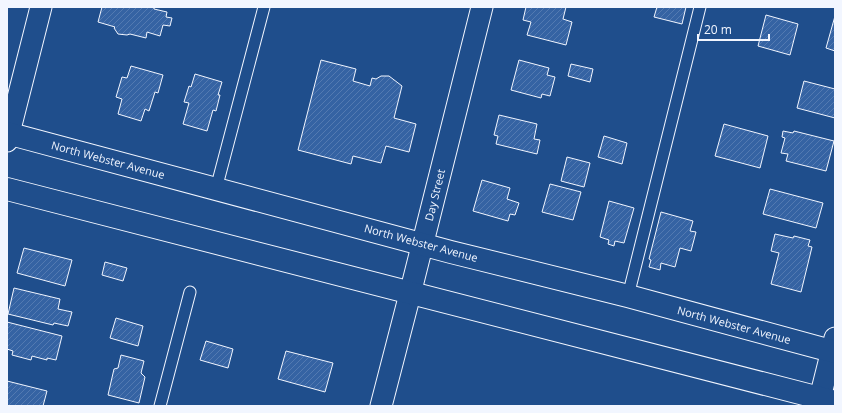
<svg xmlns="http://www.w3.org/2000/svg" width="842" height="413" font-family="'Open Sans',sans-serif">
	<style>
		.building { fill: url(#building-hatch); stroke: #f2f6ff }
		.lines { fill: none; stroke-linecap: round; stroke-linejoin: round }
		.lane-casing { stroke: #f2f6ff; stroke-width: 13 }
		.street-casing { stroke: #f2f6ff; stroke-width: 23 }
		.secondary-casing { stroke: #f2f6ff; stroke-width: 24 }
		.lane { stroke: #1f4e8c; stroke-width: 11 }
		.street { stroke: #1f4e8c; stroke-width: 21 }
		.secondary { stroke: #1f4e8c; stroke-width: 22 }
		.labels { text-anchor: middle; stroke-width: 3; stroke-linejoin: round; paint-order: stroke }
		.street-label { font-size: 11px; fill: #f2f6ff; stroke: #1f4e8c }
	</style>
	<defs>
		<pattern id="building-hatch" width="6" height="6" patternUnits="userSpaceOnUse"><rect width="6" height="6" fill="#3563a3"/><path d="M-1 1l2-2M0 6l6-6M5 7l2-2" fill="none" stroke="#537ab1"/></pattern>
	</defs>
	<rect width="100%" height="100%" fill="#1f4e8c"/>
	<path class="building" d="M102,7H154V9L167,12L166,17L172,18L170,26L163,25L160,36L147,32L146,38L130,34L127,35L118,34L114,28L115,27L98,22Z
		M526,7H566L563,19L572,22L566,45L527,35L531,22L523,20Z
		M657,7H686L682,24L654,17Z
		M766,15L798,24L790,55L758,46Z
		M835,16V51L826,48Z
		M321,60L356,69L353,81L370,86L372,78L376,79L381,76H389L402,86L394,118L416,124L409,152L386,146L381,163L353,156L351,164L298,150Z
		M519,60L549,68L547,75L555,77L550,96L542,94L541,98L511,90Z
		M571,64L593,69L590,82L568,76Z
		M131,66L163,75L158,93L155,92L149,111L145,109L141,121L118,114L122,99L116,97L122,77L127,78Z
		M195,74L222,82L218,95H220L216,111L213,110L207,131L183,124L189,103L184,102L189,86L191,87Z
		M804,81L835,89V118L797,108Z
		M499,115L537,124L534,139L540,140L537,154L496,144L498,136L494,135Z
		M724,124L768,136L760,168L715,156Z
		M783,131L793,133L794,131L834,141L826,171L786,161L788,154L781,153L785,138L782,137Z
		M604,136L627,143L622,164L598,157Z
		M567,157L590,163L584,187L561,181Z
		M482,180L510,188L507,199L519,203L515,215L510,214L508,221L473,211Z
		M550,184L581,192L573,220L542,212Z
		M770,189L823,203L816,228L763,214Z
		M609,201L634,208L624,243L615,241L614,246L608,244L609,240L600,237Z
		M661,212L693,221L690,231L696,232L691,251L680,248L675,267L661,263L660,270L649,267L651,260L649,259Z
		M775,234L793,238L794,236L810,240L808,246L812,247L801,292L771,284L779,253L771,251Z
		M24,248L72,260L65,286L17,273Z
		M105,262L127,268L123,281L102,275Z
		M14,288L60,299L58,309L72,312L68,326L54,323L53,325L8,314Z
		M116,318L143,326L138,346L110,338Z
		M7,322L62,336L56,360L47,358V360L32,356L31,360L12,355L13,351L7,349Z
		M206,341L233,349L228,368L200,360Z
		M286,351L333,363L325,392L278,379Z
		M121,355L144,361L141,373L145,377L139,403L108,395L114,369L118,368Z
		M7,381L47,391L43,406H7Z"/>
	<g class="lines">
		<defs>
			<path id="lane" d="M216,189L264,7
				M628,296L700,7
				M160,406L190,292"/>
			<path id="street" d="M7,141L41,7
				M381,406L410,294L482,7
				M818,406L835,338"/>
			<path id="secondary" d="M7,133L451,252L628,296L835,352
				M7,189L835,402"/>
		</defs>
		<use href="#lane" class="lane-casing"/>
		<use href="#street" class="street-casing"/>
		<use href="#secondary" class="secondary-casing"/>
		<use href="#lane" class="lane"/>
		<use href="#street" class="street"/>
		<use href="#secondary" class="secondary"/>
	</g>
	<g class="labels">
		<g class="street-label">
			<text transform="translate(108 160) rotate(15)" y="4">North Webster Avenue</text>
			<text transform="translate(435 195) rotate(-76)" y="4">Day Street</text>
			<text transform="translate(421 243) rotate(15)" y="4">North Webster Avenue</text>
			<text transform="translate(734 325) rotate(15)" y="4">North Webster Avenue</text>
		</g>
	</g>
	<rect width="842" height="413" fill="none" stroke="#f2f6ff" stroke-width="16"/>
	<path d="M698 34v6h71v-6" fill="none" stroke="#f2f6ff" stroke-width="2"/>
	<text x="704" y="34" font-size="12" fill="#f2f6ff" stroke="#1f4e8c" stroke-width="3" paint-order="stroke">20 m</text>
</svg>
